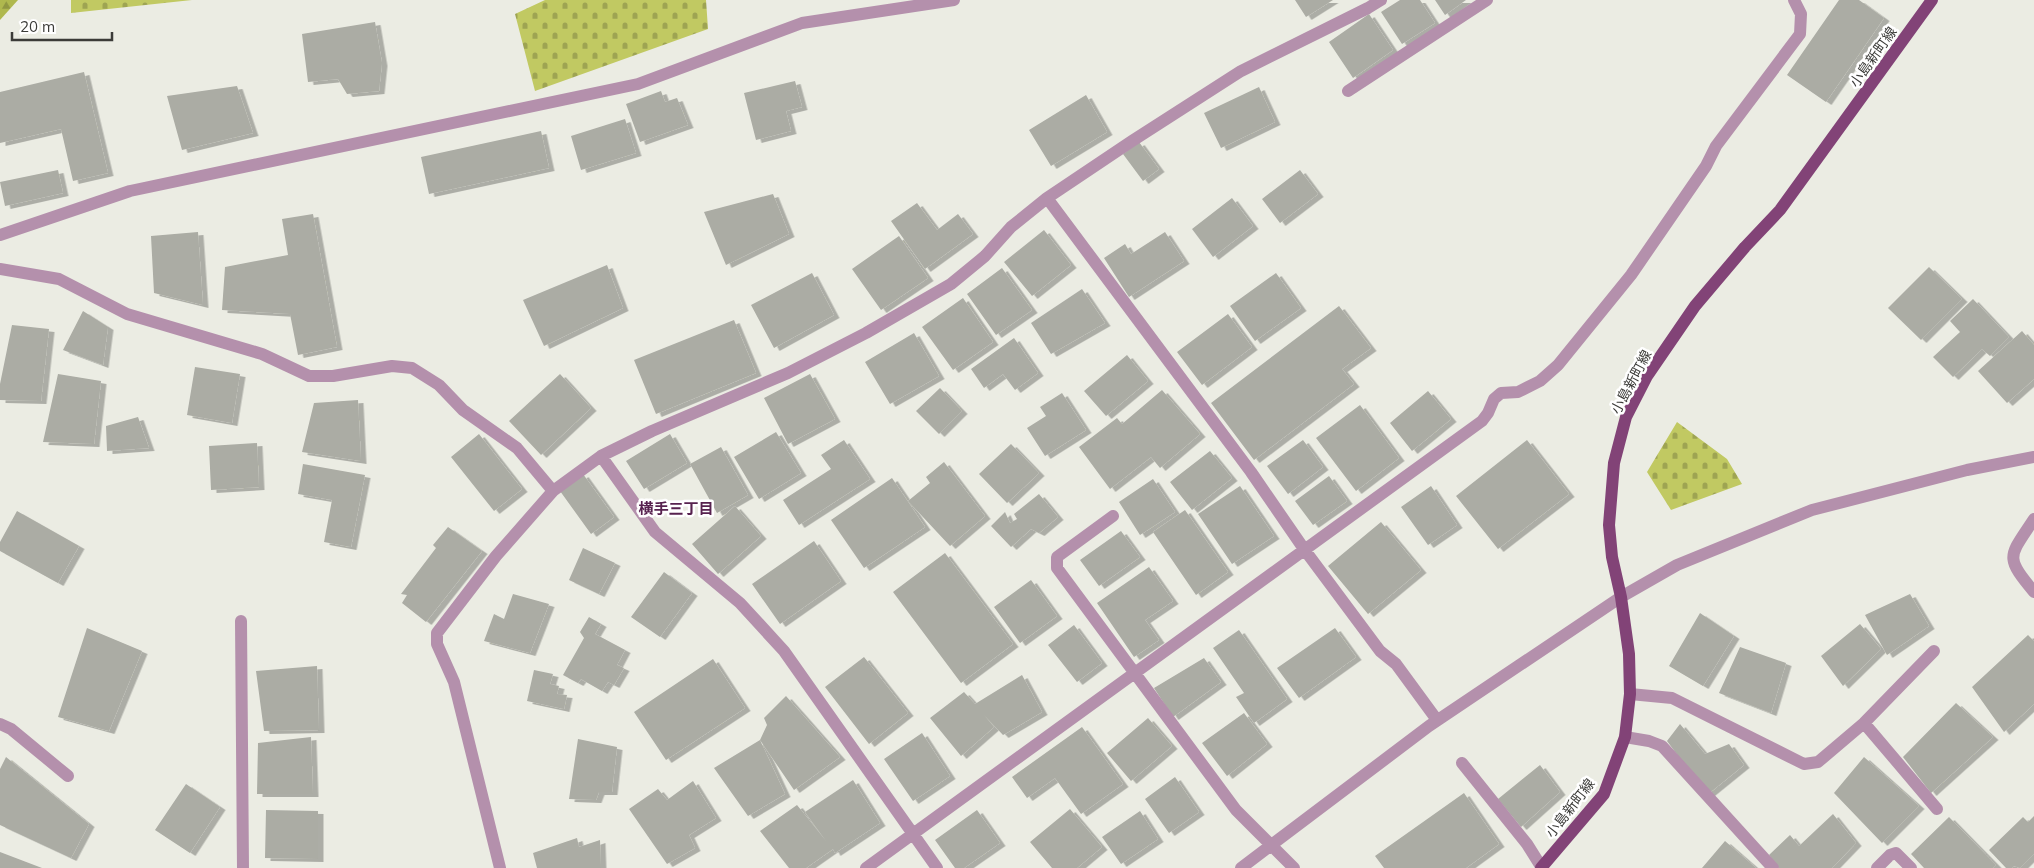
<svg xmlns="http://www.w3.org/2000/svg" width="2034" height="868" font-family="Mulish,'Noto Sans JP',sans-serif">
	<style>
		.forest { fill: url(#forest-firs) }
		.cemetery { fill: url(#cemetery-stones) }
		.building { fill: #abaca4; filter: url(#shadow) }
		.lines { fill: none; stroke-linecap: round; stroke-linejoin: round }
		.minor { stroke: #b490ac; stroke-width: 12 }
		.major { stroke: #824377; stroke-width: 12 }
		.labels { text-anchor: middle; stroke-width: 5; stroke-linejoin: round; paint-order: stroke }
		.street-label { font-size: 14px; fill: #3b3b38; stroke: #fff }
		.neighbourhood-label { font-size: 15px; font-weight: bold; fill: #57224f; stroke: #fff }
	</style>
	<defs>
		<pattern id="forest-firs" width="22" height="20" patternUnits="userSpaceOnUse" patternTransform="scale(1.25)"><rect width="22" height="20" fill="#afb84e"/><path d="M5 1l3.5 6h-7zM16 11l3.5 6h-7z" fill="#909742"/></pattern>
		<pattern id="cemetery-stones" width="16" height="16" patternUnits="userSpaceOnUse" patternTransform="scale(1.25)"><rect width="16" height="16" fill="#c1c962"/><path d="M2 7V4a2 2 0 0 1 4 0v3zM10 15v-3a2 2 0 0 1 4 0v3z" fill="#9ea452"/></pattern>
		<filter id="shadow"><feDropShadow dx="5.5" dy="3" stdDeviation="0" flood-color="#0004"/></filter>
	</defs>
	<rect width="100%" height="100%" fill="#ebece3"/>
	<path class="forest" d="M0,0H18L0,20Z"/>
	<path class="cemetery" d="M71,0H192L71,13Z
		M545,0H706L708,29L535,91L515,14Z
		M1677,422L1727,459L1742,484L1671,510L1647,472Z"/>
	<path class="building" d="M1295,0H1333L1306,17Z
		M1400,0H1420L1435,23L1402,44L1381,12Z
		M1435,0H1466L1445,15Z
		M1839,0H1859L1884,18L1826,102L1787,75Z
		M1369,14L1393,50L1353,78L1329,42Z
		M375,22L382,63L379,91L347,94L338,79L308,82L302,34Z
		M84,72L108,173L73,181L61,129L0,143V92Z
		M795,81L802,107L786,111L791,131L756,140L744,93Z
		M237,86L253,133L182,150L167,96Z
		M1259,87L1275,122L1221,148L1204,113Z
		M661,91L665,102L677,98L688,125L640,142L626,104Z
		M1086,95L1107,132L1051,166L1029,130Z
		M625,119L636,153L581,170L571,136Z
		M541,131L549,168L429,194L421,157Z
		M1139,142L1159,169L1143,181L1123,154Z
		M58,170L63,193L5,206L0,182Z
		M1300,170L1318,194L1280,223L1262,199Z
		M773,194L789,234L726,265L704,212Z
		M1232,198L1253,226L1213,257L1192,229Z
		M917,203L937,230L958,214L973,234L925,269L891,221Z
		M313,214L337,347L298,355L290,314L222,310L225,267L288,255L282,219Z
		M1044,230L1071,265L1032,296L1004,262Z
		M198,232L203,305L154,293L151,236Z
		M1165,232L1184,261L1129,297L1104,258L1125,244L1131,254Z
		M899,236L928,278L881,310L852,269Z
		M607,265L623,308L544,346L523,300Z
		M1929,267L1962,299L1921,340L1888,308Z
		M1002,268L1032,310L996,335L967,294Z
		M812,273L834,315L774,348L751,305Z
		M1276,273L1301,308L1255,341L1230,306Z
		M1082,289L1105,323L1051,354L1031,323Z
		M963,298L993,342L953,370L922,327Z
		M1973,299L2009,337L1990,356L1982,349L1953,377L1933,357L1960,332L1950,321Z
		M1339,306L1371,348L1342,369L1354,384L1254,460L1211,403Z
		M83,311L108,327L103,365L63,350Z
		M1228,314L1252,347L1202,385L1177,352Z
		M734,320L756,373L656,414L634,360Z
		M12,325L49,329L41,401L0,400V384Z
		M2022,331L2034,345V379L2007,403L1978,371Z
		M914,333L939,376L890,404L865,362Z
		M1014,338L1038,373L1015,390L1003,374L984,388L971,369Z
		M1127,355L1148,381L1106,416L1084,391Z
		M195,367L240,374L232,423L187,415Z
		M58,374L101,381L94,444L43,442Z
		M560,374L591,408L541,455L509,421Z
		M810,374L835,419L788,444L764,398Z
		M940,388L962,411L939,434L916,411Z
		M1162,390L1200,434L1160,468L1151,457L1110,489L1079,447L1117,418L1122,424Z
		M1428,391L1451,419L1412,451L1390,423Z
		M1062,393L1086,430L1045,456L1027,428L1046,416L1040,407Z
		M358,400L361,461L302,452L314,403Z
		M1360,405L1399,458L1356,491L1316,438Z
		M138,417L149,448L107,451L106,426Z
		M776,432L801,473L759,499L734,457Z
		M479,434L522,489L494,511L451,457Z
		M670,434L687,463L644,489L626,461Z
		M844,440L870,479L799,525L783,500L831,469L821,455Z
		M1303,440L1323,467L1288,494L1267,466Z
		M1527,440L1569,494L1498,549L1456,496Z
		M257,443L259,487L211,490L209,446Z
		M1011,444L1039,473L1007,503L979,474Z
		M721,447L748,495L717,513L690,464Z
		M1210,451L1232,478L1192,510L1170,482Z
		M944,462L985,516L950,546L908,501L930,483L926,477Z
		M303,464L365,475L351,547L324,542L332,500L298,494Z
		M583,474L614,517L591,534L560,491Z
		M1329,476L1347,501L1313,525L1295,501Z
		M892,478L925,527L864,568L831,520Z
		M1153,479L1175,512L1140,535L1119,502Z
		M1240,486L1274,536L1232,564L1198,514Z
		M1431,486L1457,525L1428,545L1401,507Z
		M1039,494L1058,517L1039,533L1031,529L1011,547L991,526L1005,512L1010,523L1017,519L1014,514Z
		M735,506L761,536L718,574L692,544Z
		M1185,510L1228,572L1196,595L1153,532Z
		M17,511L79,546L58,583L0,551V542Z
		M1381,522L1421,570L1368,614L1328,566Z
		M448,527L482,551L426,622L402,603L407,595L401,594L436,548L433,545Z
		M1121,531L1140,557L1099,586L1080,560Z
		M814,541L841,581L780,624L752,584Z
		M583,548L615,563L599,594L569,580Z
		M945,553L1013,644L961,683L893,592Z
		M1149,567L1173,601L1145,620L1159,640L1134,657L1097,603Z
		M664,572L692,593L660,637L631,617Z
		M1031,580L1057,616L1020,643L994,607Z
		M513,594L549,604L530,653L484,641L494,614L504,619Z
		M1910,594L1929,626L1887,655L1865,615Z
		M1700,613L1734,636L1703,686L1669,666Z
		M589,617L601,624L595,634L625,650L617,665L624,668L614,685L608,682L602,691L581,679L578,683L563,675L584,638L580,632Z
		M1860,624L1881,649L1843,686L1821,656Z
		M1074,625L1102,663L1077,682L1048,645Z
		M87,628L142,651L109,731L58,717Z
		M1335,628L1356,657L1299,698L1277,668Z
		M1239,630L1287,699L1254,723L1236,697L1244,693L1213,648Z
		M2028,635L2034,641V704L2004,732L1972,687Z
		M1740,647L1786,663L1771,713L1719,693Z
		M864,657L908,713L869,744L825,687Z
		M1204,658L1221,682L1173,717L1154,688Z
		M713,659L745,708L666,760L634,712Z
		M317,666L319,730L264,731L256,671Z
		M534,670L553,674L550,684L559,686L557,694L567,695L564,709L527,701Z
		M1022,675L1042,712L1003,735L984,715L994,727L961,756L930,718L964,692L975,704Z
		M786,696L840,757L794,790L760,740L767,725L764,718Z
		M1956,703L1993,737L1931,793L1903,757Z
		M1244,713L1267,744L1227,776L1202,743Z
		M1148,718L1172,746L1131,781L1107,753Z
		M1680,724L1705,754L1729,744L1744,765L1707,795L1667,741Z
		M1082,727L1123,784L1081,814L1055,778L1027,798L1012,777Z
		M922,733L950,776L913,801L884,759Z
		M311,737L313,794H257L258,743Z
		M578,739L617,747L612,792H599L596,800L569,799Z
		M760,740L785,794L748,816L714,768Z
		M6,757L89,824L71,858L0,825V769Z
		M1864,757L1919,806L1882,843L1834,793Z
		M1540,765L1560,792L1521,827L1498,799Z
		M1175,777L1199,812L1169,833L1145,799Z
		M853,780L880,823L835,853L833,849L806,868H789L760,831L797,805L826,841L805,812Z
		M693,781L716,818L689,835L695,848L667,864L629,809L658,789L667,800Z
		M186,784L220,807L190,853L155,830Z
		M1464,793L1499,844L1466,868H1384L1375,856Z
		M1070,809L1102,847L1077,868H1052L1030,842Z
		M266,810L318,811V859L265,858Z
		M977,810L1000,843L964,868H955L935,840Z
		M1140,811L1158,839L1121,864L1102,837Z
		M1833,814L1856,843L1832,868H1779L1769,855L1790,835L1799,846Z
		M2034,816V854L2020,868L2014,866L2012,868H2006L1989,850L2023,817L2028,822Z
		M1949,817L1996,865L1993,868H1924L1911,854Z
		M577,838L579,847L600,840L601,868H537L533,853Z
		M1725,841L1756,868H1702Z
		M0,852L42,868H0Z"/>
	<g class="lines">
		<path class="minor" d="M1348,91L1487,0
			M1047,198L1251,472L1304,549L1380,651L1396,664L1437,720
			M0,235L130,191L638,84L802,23L954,0
			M0,269L59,279L127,314L262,354L309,376H333L392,366L412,368L439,385L463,410L517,448L553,491
			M601,456L655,532L740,603L784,651L937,868
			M1113,516L1057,557V568L1236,810L1294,868
			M2034,519C2009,557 2004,556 2034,592
			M241,621L243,868
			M1630,694L1672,698L1804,764L1818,762L1864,723L1934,651
			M1864,723L1937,809
			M0,724L11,729L68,776
			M1625,737L1649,741L1662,746L1773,868
			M1462,763L1527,844L1542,868
			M500,868L454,682L437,644V633L496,556L553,491L601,456L652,431L788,373L866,333L951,284L985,256L1011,227L1047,198L1132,141L1241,71L1368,8L1381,0
			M866,868L1482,421L1488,413L1494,399L1501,393L1518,392L1540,381L1558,365L1631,275L1706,166L1716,146L1800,34L1801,14L1794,0
			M1241,868L1429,726L1621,597L1677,565L1812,510L1967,470L2034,457
			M1877,868L1890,855L1896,853L1911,868"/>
		<path class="major" d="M1541,868L1604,794L1625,737L1630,694L1629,654L1621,597L1612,557L1609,525L1614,463L1626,417L1647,376L1695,306L1745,247L1780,210L1932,0"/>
	</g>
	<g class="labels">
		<g class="street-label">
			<text transform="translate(1873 57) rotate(-55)" y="5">小島新町線</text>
			<text transform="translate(1631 382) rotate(-62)" y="5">小島新町線</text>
			<text transform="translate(1570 808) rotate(-52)" y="5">小島新町線</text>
		</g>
		<g class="neighbourhood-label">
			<text x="676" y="514">横手三丁目</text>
		</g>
	</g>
	<path d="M12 32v8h100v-8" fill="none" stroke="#3b3b38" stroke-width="2.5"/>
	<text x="20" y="32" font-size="15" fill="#3b3b38" stroke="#ffffff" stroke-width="4" paint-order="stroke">20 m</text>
</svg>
